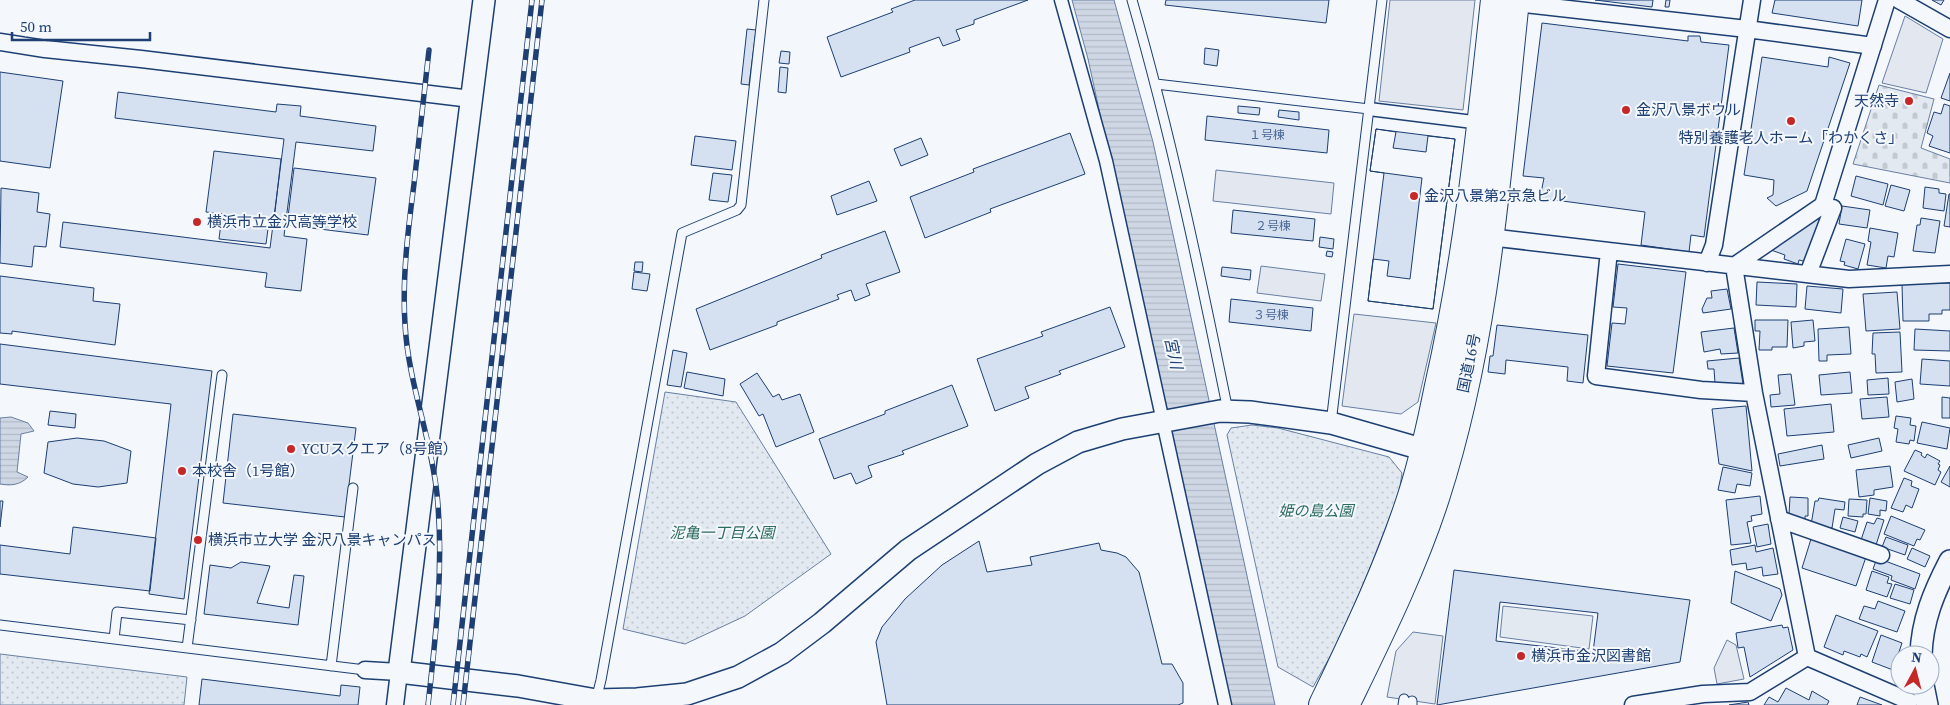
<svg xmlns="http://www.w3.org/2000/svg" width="1950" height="705" font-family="'Source Serif 4','Noto Sans JP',serif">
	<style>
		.grass { fill: url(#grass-dots); stroke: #687fa3 }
		.cemetery { fill: url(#cemetery-stones); stroke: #687fa3 }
		.garden { fill: #e3e9f0; stroke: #687fa3 }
		.parking { fill: #e3e8f0; stroke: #687fa3 }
		.water { fill: url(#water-rules); stroke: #687fa3 }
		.building { fill: #d5e0f0; stroke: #1d3f73; fill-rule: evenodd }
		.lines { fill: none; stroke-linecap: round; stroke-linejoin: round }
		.service-casing { stroke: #1d3f73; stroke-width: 11 }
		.pedestrian-casing { stroke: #1d3f73; stroke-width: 15 }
		.minor-casing { stroke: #1d3f73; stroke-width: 19 }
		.tertiary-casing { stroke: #1d3f73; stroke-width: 24 }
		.trunk-casing { stroke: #1d3f73; stroke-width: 30 }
		.service { stroke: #f4f7fb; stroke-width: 9 }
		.pedestrian { stroke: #f4f7fb; stroke-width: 12 }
		.minor { stroke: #f4f7fb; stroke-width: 16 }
		.tertiary { stroke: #f4f7fb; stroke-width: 21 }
		.trunk { stroke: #f4f7fb; stroke-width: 28 }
		.rail-casing { stroke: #1d3f73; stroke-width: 5.5 }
		.rail { stroke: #f4f7fb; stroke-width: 4; stroke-dasharray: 11; stroke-linecap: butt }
		.poi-dot { fill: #c62828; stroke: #f4f7fb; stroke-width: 2 }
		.labels { text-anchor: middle; stroke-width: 4; stroke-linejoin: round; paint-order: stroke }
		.number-label { font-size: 12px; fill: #4b6792 }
		.poi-label { font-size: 15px; fill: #1d3f73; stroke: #f4f7fb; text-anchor: start }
		.street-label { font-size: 15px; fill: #1d3f73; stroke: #f4f7fb }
		.park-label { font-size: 15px; font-style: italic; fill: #2c6c60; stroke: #f4f7fb }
		.water-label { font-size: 16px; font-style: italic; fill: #1d3f73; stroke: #f4f7fb }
	</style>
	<defs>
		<pattern id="grass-dots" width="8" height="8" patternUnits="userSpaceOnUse" patternTransform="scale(1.25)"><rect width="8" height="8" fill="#e3e9f0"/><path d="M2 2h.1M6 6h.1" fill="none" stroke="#c2c9d1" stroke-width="1.8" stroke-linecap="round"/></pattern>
		<pattern id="cemetery-stones" width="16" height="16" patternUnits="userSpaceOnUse" patternTransform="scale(1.25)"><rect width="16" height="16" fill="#e3e9f0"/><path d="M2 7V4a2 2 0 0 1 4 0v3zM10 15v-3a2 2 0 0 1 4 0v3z" fill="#c2c9d1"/></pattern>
		<pattern id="water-rules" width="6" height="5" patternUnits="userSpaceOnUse" patternTransform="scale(1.25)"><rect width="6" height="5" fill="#cfd7e4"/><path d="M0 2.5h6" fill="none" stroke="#b1bac7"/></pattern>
	</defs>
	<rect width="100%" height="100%" fill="#f4f7fb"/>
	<path class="grass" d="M665,392L736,402L831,554L745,616L685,644L623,629Z
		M1252,425L1278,428L1389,457L1402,473L1399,493L1371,565L1341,637L1313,687L1278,667L1227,435L1231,428Z
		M0,654L187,677L184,705H0Z"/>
	<path class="cemetery" d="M1879,85L1934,99L1921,148L1950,159V183L1853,164Z"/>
	<path class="garden" d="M1503,606L1593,616L1589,649L1500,637Z"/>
	<path class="parking" d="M1390,0H1475L1463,110L1379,101Z
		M1905,16L1943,39L1926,93L1882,83Z
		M1216,170L1334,183L1331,214L1213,201Z
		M1261,266L1325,274L1321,301L1257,293Z
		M1354,314L1436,323L1418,402L1401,414L1342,406Z
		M1413,632L1443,636L1435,704L1387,697L1396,651Z
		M1727,640L1736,645L1744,679L1717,684L1714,668Z"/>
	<path class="water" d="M1072,0H1114L1153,142L1275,705H1229L1088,59Z
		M11,417L28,423L34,431L21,434L17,472L28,477C20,485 11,486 0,484V418Z"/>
	<path class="building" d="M915,0H1028L974,20V24L956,30L960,40L943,46L939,37L909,48L910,52L841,77L827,37L893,12L891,9Z
		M1166,0H1329L1326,23L1165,5Z
		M1595,0H1653L1652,7Z
		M1666,0H1670L1669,7H1665Z
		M1775,0H1862L1858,26L1772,13Z
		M1932,0H1944L1941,5Z
		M1542,23L1688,41V36H1700L1701,42L1729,45L1704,237L1691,235L1689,252L1641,245L1645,212L1540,198L1544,178L1523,176Z
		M747,29L756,30L749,85L741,84Z
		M1205,48L1219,50L1217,66L1204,64Z
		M781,51L790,52L789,64L779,63Z
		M1762,57L1828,67L1829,57L1850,63L1807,191L1776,206L1767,198L1773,195L1774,180L1744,175Z
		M780,67L788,68L786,93L778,92Z
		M0,72L63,81L50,168L0,161Z
		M1950,73V101L1941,98Z
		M118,92L276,112L277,104L301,106L300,116L376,126L373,151L296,142L284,236L307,239L301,291L265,287L267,273L60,247L63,222L270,248L284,139L115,118Z
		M1944,104L1950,106V153L1929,146L1933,136L1927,133L1934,112L1941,114Z
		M1238,106L1260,108L1259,115L1238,113Z
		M1279,110L1299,112V120L1278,117Z
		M1207,116L1329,130L1327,153L1205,140Z
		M1376,129L1396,132L1393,148L1426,152L1428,136L1455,139L1433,309L1368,301L1373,259L1389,261L1387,276L1410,279L1422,178L1370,171Z
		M1376,129L1455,139L1433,309L1368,301L1384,173L1370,171Z
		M1070,133L1085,174L990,209L991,212L925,238L910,197L974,172L973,169Z
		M695,136L736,141L732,170L691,165Z
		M921,138L928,155L901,166L894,149Z
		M214,151L281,159L274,220L206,212Z
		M294,168L376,178L368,235L287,225Z
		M713,173L732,175L728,202L709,200Z
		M1856,176L1888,184L1883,205L1851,196Z
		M869,181L877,201L837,215L831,196Z
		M1891,185L1910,190L1904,211L1885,206Z
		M1925,187L1939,189V193L1946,194L1944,211L1923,208Z
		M1,188L39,193L37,212L50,214L46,247L34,246L32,267L0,263Z
		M1949,194H1950V227L1944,226Z
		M1842,206L1870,210L1867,228L1839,224Z
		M1233,210L1315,219L1313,241L1231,233Z
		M1826,213L1807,262L1799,260L1798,264L1784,259L1785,255L1771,250Z
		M1921,218L1940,221L1935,253L1913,251L1917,225H1920Z
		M221,223L268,229L266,244L219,239Z
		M1870,228L1898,233L1894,257L1888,256L1886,268L1867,265L1871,242L1868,241Z
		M885,231L900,272L866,284L870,295L855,301L851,290L837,295L839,299L777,322V325L710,350L696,309L822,258L821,255Z
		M1320,237L1334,239L1333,249L1319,247Z
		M1846,239L1865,244L1858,269L1844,265L1845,262L1840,261Z
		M1327,251L1333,252L1332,257L1326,256Z
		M635,262H643L642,272L634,271Z
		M1618,264L1686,272L1673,373L1607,366L1612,323L1625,324L1627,308L1613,307Z
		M1222,267L1251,270L1250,280L1221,276Z
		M634,272L650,274L647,291L632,289Z
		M0,276L94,288L93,301L120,304L115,345L12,331V334L0,333Z
		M1757,282L1797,284L1796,307L1756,305Z
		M1950,283V310H1942V314H1929V321H1903L1902,284Z
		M1807,286L1843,289L1841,313L1805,309Z
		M1727,289L1731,309L1703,313L1702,309L1707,298H1712L1711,291Z
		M1897,292L1900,329L1866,331L1863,294Z
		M1231,299L1313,308L1311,331L1229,322Z
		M1110,307L1125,347L1059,371L1061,374L1025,387L1029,398L995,411L977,359L1043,336L1041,332Z
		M1755,320H1788L1787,347H1772V350H1759L1760,331H1755Z
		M1813,320L1815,341L1804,342V346L1793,348L1791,322Z
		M1497,325L1588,335L1583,383L1567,381L1568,367L1506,360L1505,374L1488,372L1490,356H1493Z
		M1849,327L1851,354L1827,355V361H1819L1818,329Z
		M1734,328L1738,353L1721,354L1720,349L1704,352L1701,332Z
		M1915,329L1950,331V351L1914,350Z
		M1900,332L1902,372L1876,373L1875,354H1872L1873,333Z
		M0,344L212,371L184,599L149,594L171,404L0,384Z
		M673,350L687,353L681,387L667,385Z
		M1739,358L1743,384L1740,386L1715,383L1714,369H1708L1707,361Z
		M1922,359L1950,361V386L1920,384Z
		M687,372L725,379L723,396L684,388Z
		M1850,372L1852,393L1821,395L1819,375Z
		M757,373L773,397L779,394L782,400L800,394L814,432L776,447L763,414L759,416L740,384Z
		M1791,374L1795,405L1771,407L1770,395L1780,394L1778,375Z
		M1888,378L1889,394L1868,395L1867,380Z
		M1912,379L1914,399L1897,402L1895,382Z
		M952,385L968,426L902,451L904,454L868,466L872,477L856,484L851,473L834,479L819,439L885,414V411Z
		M1887,397L1889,417L1862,419L1860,399Z
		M1942,397L1950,398V418H1942Z
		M1831,404L1834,432L1787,436L1784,409Z
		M1746,406L1752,471L1719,464L1712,409Z
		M50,411L76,414L75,428L48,425Z
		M233,414L356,428L345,517L223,503Z
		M1896,416L1911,418L1910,425L1916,426L1914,441L1910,440L1909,444L1896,442L1898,429L1894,428Z
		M1922,422L1950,428L1947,449L1917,443Z
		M77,438L104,441L131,451L127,483L98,487L73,484L44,473L48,442Z
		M1879,438L1882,451L1851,458L1848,445Z
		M1822,445L1824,459L1780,466L1778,454Z
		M1915,450L1922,453L1921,455L1925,458L1927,454L1940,461L1938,464L1940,465L1938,470L1941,472L1935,485L1904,471Z
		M1890,466L1893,487L1874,490V495L1859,497L1856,470Z
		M1950,466V487L1941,482Z
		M1723,467L1752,473L1750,486L1737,484L1735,493L1718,490Z
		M1904,478L1912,481L1911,486L1919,489L1912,508L1906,505L1903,512L1891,508Z
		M1760,496L1762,514L1751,516L1752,521L1747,522L1751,543L1731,545L1726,500Z
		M1790,497L1808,498V516H1805V520H1792V515H1789Z
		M1819,498L1845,502L1844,510L1835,509L1832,528L1811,525L1815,501H1818Z
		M1870,498L1887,501L1886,511L1880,510V516L1868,514Z
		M1849,499L1867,500L1866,514H1863V517L1848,516Z
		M0,501H3L0,527Z
		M1891,516L1925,530L1920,540L1917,539L1914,546L1884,534Z
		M1843,517L1858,521L1855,532L1840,528Z
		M1877,518L1884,520L1876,545L1861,540L1867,522L1874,524Z
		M1768,524L1771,544L1757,547L1753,527Z
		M73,527L156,538L150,591L0,574V545L70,554Z
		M1886,537L1908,545L1905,555L1882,547Z
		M1811,539L1866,557L1856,586L1802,568Z
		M979,541L987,572L1032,565L1030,557L1099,543L1101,550L1117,553L1126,557L1139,572L1162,664H1172L1183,683V703L1178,705H887L876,642L882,627L905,599L942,565Z
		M1755,545L1756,552L1773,548L1778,574L1763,576L1762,567L1747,570L1746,563L1732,565L1730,550Z
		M1912,548L1930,556L1925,567L1907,559Z
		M1877,558L1920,574L1915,589L1891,580L1892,576L1873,569Z
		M241,562L270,566L257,603L289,608L294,575L304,576L298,625L204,614L210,565L231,568Z
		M1454,570L1690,600L1680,662L1437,705ZM1500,602L1598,613L1593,652L1496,641Z
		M1735,571L1780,589L1782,595L1771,621L1731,603Z
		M1872,571L1889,577L1887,583L1892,584L1887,597L1866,590Z
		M1895,584L1914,590L1910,604L1890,598Z
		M1878,601L1905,611L1897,632L1859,619L1864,606L1875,609Z
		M1836,615L1878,631L1867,657L1861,654L1860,657L1844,651L1843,655L1824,647Z
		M1782,625L1783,628L1788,627L1793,650L1750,677L1744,647L1738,648L1736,633Z
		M1881,635L1902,643L1893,670L1872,662Z
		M202,679L340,696L341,685L360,687L358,705H199Z
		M1786,688L1809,700L1812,691L1829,701L1827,705H1764L1769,697L1778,702Z
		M1860,697L1882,705H1857Z
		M1748,702L1749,705H1729Z"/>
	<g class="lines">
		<defs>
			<path id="service" d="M1132,0C1171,135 1200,273 1228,411
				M1156,84L1369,109
				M1331,423L1382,0
				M0,625L365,670
				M114,639L117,612L191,620
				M187,648L222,375
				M331,666L353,488
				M596,700L601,680L682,233L737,210L741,205L764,0
				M1403,705L1404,699
				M1412,705V701"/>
			<path id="pedestrian" d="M1061,0L1106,161L1225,705
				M1369,109L1481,123"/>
			<path id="minor" d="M1899,0L1950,29
				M1515,3L1747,29L1873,46
				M0,42L45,49L141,59L471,99
				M1489,237L1849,279L1950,274
				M1609,251L1596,376L1701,390L1754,393
				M1707,263L1714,245L1752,0
				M1734,266L1754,393L1807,657
				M1734,266L1823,205L1887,0
				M1808,274L1833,208
				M1779,519L1881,555
				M1807,657L1909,701
				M365,670L399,672L395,705
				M1633,705L1703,694L1750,692L1807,657"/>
			<path id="tertiary" d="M484,0L399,672L518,686L596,700L637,699L687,694L738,677L782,653L822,623L908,550L1037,464L1078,442L1122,429L1220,411L1250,412L1331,423L1439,454
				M1921,655C1922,620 1934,592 1950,561
				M1923,685L1927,705"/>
			<path id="trunk" d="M1323,705C1356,636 1390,566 1413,493C1424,458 1432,421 1439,386C1468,259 1481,129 1495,0
				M1345,705C1378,637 1412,569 1435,498C1487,337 1497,167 1515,0"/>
		</defs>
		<use href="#service" class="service-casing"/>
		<use href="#pedestrian" class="pedestrian-casing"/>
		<use href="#minor" class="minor-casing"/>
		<use href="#tertiary" class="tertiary-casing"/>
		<use href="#trunk" class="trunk-casing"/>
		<use href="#service" class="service"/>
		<use href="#pedestrian" class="pedestrian"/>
		<use href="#minor" class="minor"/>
		<use href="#tertiary" class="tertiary"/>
		<use href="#trunk" class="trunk"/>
		<defs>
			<path id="rail" d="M428,705C436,635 444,564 437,494C431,437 408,382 405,324C402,278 408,230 414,184C419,140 424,95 429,50
				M453,705L532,0
				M463,705L542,0"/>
		</defs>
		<use href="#rail" class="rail-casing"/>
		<use href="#rail" class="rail"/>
	</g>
	<g class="poi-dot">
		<circle cx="1909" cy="101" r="5"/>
		<circle cx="1626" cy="110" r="5"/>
		<circle cx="1791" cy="121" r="5"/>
		<circle cx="1414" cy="196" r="5"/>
		<circle cx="197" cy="222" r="5"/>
		<circle cx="291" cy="449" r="5"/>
		<circle cx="182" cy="471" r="5"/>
		<circle cx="198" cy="540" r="5"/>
		<circle cx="1521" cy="656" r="5"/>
	</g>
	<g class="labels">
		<g class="number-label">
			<text x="1267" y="139">１号棟</text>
			<text x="1273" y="230">２号棟</text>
			<text x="1271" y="319">３号棟</text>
		</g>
		<g class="poi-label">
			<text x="1899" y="106" text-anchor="end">天然寺</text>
			<text x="1636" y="115">金沢八景ボウル</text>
			<text x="1791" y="143" text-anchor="middle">特別養護老人ホーム「わかくさ」</text>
			<text x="1424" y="201">金沢八景第2京急ビル</text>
			<text x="207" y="227">横浜市立金沢高等学校</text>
			<text x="301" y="454">YCUスクエア（8号館）</text>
			<text x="192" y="476">本校舎（1号館）</text>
			<text x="208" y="545">横浜市立大学 金沢八景キャンパス</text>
			<text x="1531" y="661">横浜市金沢図書館</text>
		</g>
		<g class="street-label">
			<text transform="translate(1469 363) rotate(-78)" y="5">国道16号</text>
		</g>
		<g class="park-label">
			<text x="1316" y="516">姫の島公園</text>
			<text x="722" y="538">泥亀一丁目公園</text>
		</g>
		<g class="water-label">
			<text transform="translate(1174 353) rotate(78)" y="6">宮川</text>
		</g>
	</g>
	<g transform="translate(1915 670) rotate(7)"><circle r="24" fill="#f4f7fb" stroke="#9eadc5"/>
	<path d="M0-4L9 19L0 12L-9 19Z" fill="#c62828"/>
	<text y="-8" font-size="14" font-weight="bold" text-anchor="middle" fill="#1d3f73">N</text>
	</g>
	<path d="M12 32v8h138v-8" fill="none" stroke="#1d3f73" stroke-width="2.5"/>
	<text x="20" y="32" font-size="15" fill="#1d3f73" stroke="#f4f7fb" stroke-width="4" paint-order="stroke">50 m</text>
</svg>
